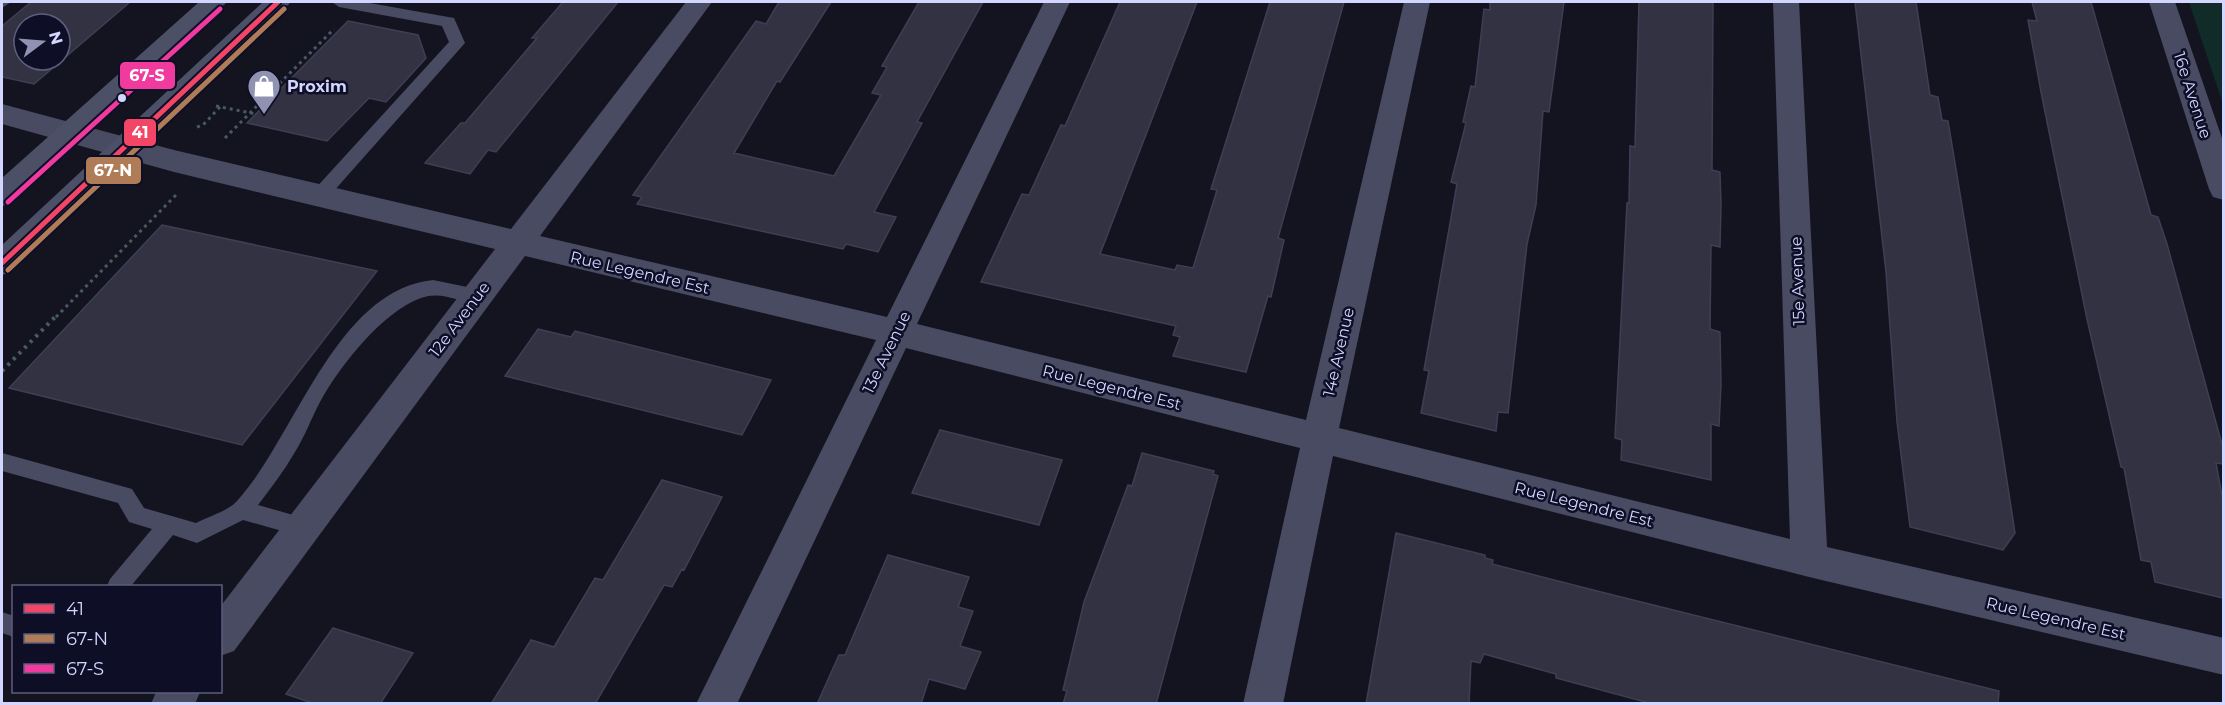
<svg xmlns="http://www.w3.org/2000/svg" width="2225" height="705" font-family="Montserrat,sans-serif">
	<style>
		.green { fill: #112c28 }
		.building { fill: #323242; stroke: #3e3f54; stroke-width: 1.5; fill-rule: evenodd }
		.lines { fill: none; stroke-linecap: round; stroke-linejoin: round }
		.path-far1 { stroke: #475b64; stroke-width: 3; stroke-dasharray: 3 4; stroke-linecap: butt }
		.path { stroke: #475b64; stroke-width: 4; stroke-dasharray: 3 5; stroke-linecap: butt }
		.service { fill: #484b61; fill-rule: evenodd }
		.minor { fill: #484b61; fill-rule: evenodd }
		.secondary { fill: #4b5067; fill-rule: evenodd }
		.bus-1-casing { stroke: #0e0e26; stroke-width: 9 }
		.bus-2-casing { stroke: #0e0e26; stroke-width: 9 }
		.bus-3-casing { stroke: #0e0e26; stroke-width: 9 }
		.bus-1 { stroke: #f34667; stroke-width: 5 }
		.bus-2 { stroke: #b07c57; stroke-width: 5 }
		.bus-3 { stroke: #f13a9d; stroke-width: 5 }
		.bus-dot { fill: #d3d6ff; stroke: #0e0e26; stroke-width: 2 }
		.labels { text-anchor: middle; stroke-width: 5; stroke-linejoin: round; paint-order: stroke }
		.poi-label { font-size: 16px; font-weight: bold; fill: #d3d6ff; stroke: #0e0e26; text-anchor: start }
		.street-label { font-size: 16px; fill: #d3d6ff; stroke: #0e0e26 }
		.line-badge { stroke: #0e0e26; stroke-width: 2 }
		.badge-label { font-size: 16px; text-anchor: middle; font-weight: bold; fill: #fff }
	</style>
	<rect width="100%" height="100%" fill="#141420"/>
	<path class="green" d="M2189,2H2223V104Z"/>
	<path class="building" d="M31,2H130L34,84L2,77V26ZM24,24H60V60H24Z
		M563,2H618L496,152L488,150L470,174L425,163L461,123H465L537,38H532Z
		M779,2H831L780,82L777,81L734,153L834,176L881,95L872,93L887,67L882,66L919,2H983L917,122L922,123L874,212L896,217L878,252L846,244L843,249L637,204L642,197L633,195L756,21L766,24Z
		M1120,2H1197L1100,254L1175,270L1177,265L1193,268L1217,190L1211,189L1270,2H1344L1278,238L1284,240L1271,297L1268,296L1246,372L1173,356L1180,337L1173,335L1176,326L981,282L1022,194L1029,195L1061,125L1065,126Z
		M1490,2H1564L1549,112L1543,111L1536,205L1527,244L1508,413L1498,412L1496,431L1421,413L1429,371L1424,370L1457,184L1451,182L1466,123L1463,122L1471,86L1475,87L1484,9L1490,10Z
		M1639,2H1713L1712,170L1720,172L1721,206L1720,247L1711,245L1710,329L1720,332L1721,385L1719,426L1711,424V480L1621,460L1622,440L1615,438L1627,203H1629L1630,146L1635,147Z
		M1855,2H1916L1930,95L1938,97L1942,120L1948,121L2001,442L2015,533L2003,550L1910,527L1897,422L1886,272Z
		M2032,2H2091L2151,215L2158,217L2167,244L2223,448V464L2216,463L2223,501V598L2155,582L2151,562L2141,560L2124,468L2121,467L2087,319L2041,92L2028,20L2037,21Z
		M348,21L418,35L426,58L386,102L369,98L327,141L247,123Z
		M162,225L377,271L242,445L9,388Z
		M538,329L571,337L575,331L771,380L742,435L505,376Z
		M940,430L1062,460L1039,525L912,493Z
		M1142,453L1214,471L1213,474L1218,476L1156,704H1063L1067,691L1063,690L1084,602L1128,485L1132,486Z
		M662,480L722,497L684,570L682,569L672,587L664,585L595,704H491L531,640L554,647L595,578L603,580Z
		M1396,533L1485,555V558L1493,560L1492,564L1601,592L1999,691L1998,704H1653L1556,678V674L1484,654L1480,663L1471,661L1469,704H1366Z
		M888,555L969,577L958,607L973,611L960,646L981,652L965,689L929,679L921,704H817L839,655H845Z
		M333,628L413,653L380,704H315L286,694Z"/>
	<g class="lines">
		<path class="path-far1" d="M216,106L256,114
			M197,127L203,125L220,107
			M225,138L334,29
			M56,317L176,195"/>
		<path class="path" d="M2,371L57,315"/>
		<path class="service" d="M2,2H11L2,8Z
			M332,2H364L454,18L465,43L325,201H313L310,196L313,191L449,42L442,26L339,7Z
			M433,280L477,289L484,291L486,296L484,301C465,307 444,289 421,298C382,312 339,367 320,402C311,419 305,436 295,452C284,471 271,488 258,505L311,520L314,527L311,534L303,537L243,520L197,543L173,535L131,586H107L110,579L152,529L129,522L118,503L2,471V453L125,487L132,489L144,508L196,523C208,517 227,511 236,502C295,439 335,290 433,280Z
			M2,612L14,616V637L2,633Z"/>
		<path class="minor" d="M686,2H712L540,236L887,317L1044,2H1070L917,324L1306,420L1404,2H1430L1339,428L1790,539L1773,2H1799L1827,547L2224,638V675L1809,577L1333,456L1283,704H1243L1300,448L906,348L737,704H696L876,340L525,256L234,651L220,656V607L495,249L174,172L2,124V104L174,150L511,229Z
			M2149,2H2175L2224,144V200L2213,197L2209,189Z
			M156,692H200L195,704H151Z"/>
		<path class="secondary" d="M199,2H227L13,203L2,206V178Z
			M263,2H291L13,271L2,275V245Z"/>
		<defs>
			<path id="bus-1" d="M2,263L278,2"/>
			<path id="bus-2" d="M8,270L284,9"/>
			<path id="bus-3" d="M8,202L220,9"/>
		</defs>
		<use href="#bus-1" class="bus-1-casing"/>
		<use href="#bus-2" class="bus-2-casing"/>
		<use href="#bus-3" class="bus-3-casing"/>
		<use href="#bus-1" class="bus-1"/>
		<use href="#bus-2" class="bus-2"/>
		<use href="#bus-3" class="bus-3"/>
	</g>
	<defs>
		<symbol id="shop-pin" viewBox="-11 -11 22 30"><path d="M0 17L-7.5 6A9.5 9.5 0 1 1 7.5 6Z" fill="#9092b1" stroke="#0e0e26"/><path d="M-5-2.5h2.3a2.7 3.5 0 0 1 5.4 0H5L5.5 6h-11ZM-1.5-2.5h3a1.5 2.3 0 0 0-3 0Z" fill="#fff"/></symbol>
	</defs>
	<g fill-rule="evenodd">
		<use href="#shop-pin" x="245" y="67" width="38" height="52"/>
	</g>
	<circle class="bus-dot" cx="122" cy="98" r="5"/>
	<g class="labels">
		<g class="poi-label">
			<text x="287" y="92">Proxim</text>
		</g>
		<g class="street-label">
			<text transform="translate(2193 95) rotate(72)" y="6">16e Avenue</text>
			<text transform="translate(640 272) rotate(13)" y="6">Rue Legendre Est</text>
			<text transform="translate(1797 281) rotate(-92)" y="6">15e Avenue</text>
			<text transform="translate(459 319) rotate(-53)" y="6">12e Avenue</text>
			<text transform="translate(886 352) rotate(-64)" y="6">13e Avenue</text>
			<text transform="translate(1338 352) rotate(-77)" y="6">14e Avenue</text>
			<text transform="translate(1112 387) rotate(14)" y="6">Rue Legendre Est</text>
			<text transform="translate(1584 504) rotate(14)" y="6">Rue Legendre Est</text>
			<text transform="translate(2056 618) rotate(13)" y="6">Rue Legendre Est</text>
		</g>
	</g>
	<g class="line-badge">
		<rect x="119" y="61" width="57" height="29" rx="6" fill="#f13a9d"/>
		<rect x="123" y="118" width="34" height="29" rx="6" fill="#f34667"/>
		<rect x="85" y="156" width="57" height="29" rx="6" fill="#b07c57"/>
	</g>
	<g class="badge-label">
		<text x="147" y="81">67-S</text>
		<text x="140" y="138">41</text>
		<text x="113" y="176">67-N</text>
	</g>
	<rect width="2225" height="705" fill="none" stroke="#d3d6ff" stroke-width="6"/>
	<rect x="12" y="585" width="210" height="108" fill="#0e0e26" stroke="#5d5e7d" stroke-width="1.5"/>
	<rect x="24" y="604" width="30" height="9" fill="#f34667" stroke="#5d5e7d" stroke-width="1.5"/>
	<text x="66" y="615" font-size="18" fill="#d3d6ff">41</text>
	<rect x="24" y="634" width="30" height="9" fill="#b07c57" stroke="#5d5e7d" stroke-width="1.5"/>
	<text x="66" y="645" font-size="18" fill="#d3d6ff">67-N</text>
	<rect x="24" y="664" width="30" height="9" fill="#f13a9d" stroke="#5d5e7d" stroke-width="1.5"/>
	<text x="66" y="675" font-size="18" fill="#d3d6ff">67-S</text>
	<g transform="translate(42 42) rotate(74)"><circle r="28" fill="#0e0e26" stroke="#5d5e7d" stroke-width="1.5"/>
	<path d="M0-4.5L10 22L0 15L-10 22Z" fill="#9092b1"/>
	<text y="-9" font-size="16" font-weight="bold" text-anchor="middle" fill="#d3d6ff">N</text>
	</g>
</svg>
